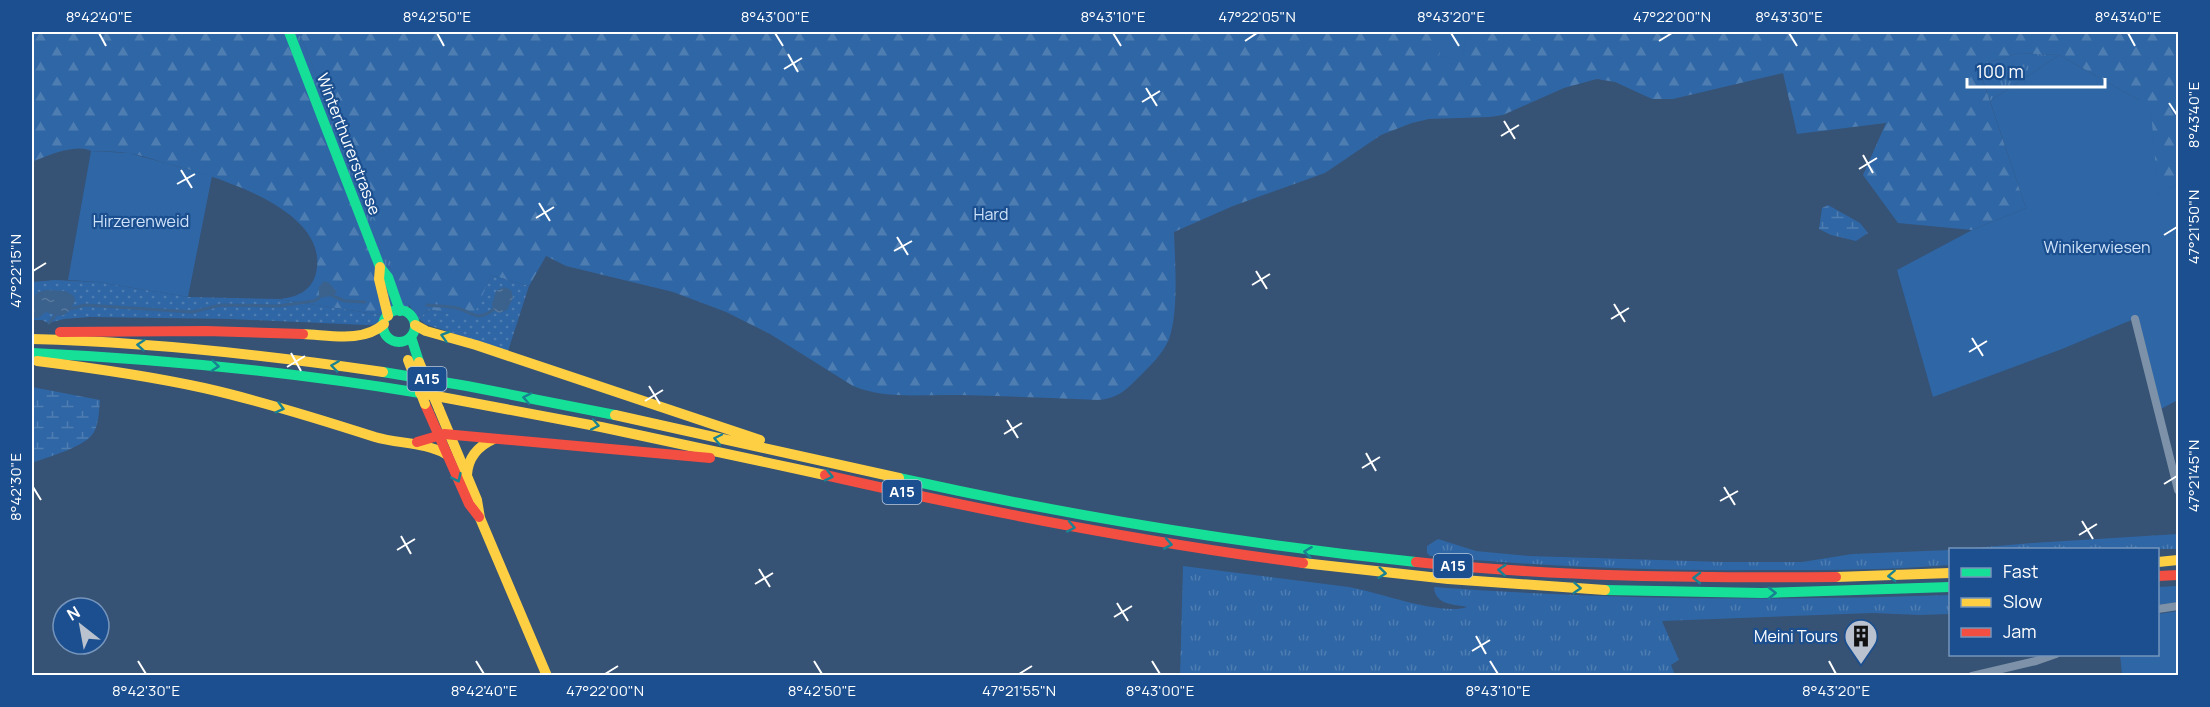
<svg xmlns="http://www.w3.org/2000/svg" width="2210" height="707" font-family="Manrope,sans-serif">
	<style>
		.grass { fill: url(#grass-tufts) }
		.forest { fill: url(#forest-firs) }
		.wetland { fill: url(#wetland-marsh) }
		.park { fill: url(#park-dots) }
		.garden { fill: #2f66a5 }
		.water { fill: url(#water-ripples) }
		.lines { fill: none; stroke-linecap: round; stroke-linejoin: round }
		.stream { stroke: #3b618d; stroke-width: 3 }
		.street { stroke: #7d92a8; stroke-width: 8 }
		.fast { stroke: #16e098; stroke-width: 10 }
		.slow { stroke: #ffcf43; stroke-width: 10 }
		.jam { stroke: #f24e42; stroke-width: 10 }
		.slow-bridge { stroke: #ffcf43; stroke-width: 10 }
		.oneway { stroke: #198292 }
		.ticks { fill: none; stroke: #fff; stroke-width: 2 }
		.labels { text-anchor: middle; stroke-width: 4.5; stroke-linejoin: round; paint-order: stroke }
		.shield { fill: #1b4f8f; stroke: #bbcadd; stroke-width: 1.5 }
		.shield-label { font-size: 15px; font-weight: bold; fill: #fff }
		.street-label { font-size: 16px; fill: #fff; stroke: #1b4f8f }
		.park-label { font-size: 16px; fill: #cfe3fa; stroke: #1b4f8f }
		.poi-label { font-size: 16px; fill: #fff; stroke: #1b4f8f; text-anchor: end }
		.neatline { fill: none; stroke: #fff; stroke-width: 2 }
		.ticks-label { font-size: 15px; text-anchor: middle; fill: #fff }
	</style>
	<defs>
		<pattern id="grass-tufts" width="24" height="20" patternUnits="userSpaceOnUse" patternTransform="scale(1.5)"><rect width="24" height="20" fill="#2f66a5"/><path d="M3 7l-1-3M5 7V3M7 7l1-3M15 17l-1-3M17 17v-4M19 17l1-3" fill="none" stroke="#4e7db2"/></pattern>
		<pattern id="forest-firs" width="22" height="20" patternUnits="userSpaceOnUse" patternTransform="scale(1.5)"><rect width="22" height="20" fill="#2f66a5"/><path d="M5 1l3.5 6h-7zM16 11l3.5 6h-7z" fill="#4e7db2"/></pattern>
		<pattern id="wetland-marsh" width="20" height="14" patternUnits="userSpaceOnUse" patternTransform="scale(1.5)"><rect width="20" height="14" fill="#2f66a5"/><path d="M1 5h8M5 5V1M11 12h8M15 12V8" fill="none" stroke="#4e7db2"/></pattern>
		<pattern id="park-dots" width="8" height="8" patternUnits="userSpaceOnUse" patternTransform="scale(1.5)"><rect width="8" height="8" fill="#2f66a5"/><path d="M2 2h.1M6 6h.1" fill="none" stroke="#4e7db2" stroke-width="1.8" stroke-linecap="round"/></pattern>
		<pattern id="water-ripples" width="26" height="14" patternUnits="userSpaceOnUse" patternTransform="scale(1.5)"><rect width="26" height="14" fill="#3b618d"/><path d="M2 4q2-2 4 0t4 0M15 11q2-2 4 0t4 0" fill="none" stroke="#58799e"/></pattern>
	</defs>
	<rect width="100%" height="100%" fill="#365274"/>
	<path class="grass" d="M289,32H299L409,306L404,312L391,313Z
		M2019,53L2059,55L1990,101L1978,66Z
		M2178,534V549H1962L2032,543Z
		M1438,539L1476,551L1529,556L1724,562H1802L1852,554L1950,550V565C1890,570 1829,570 1768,570C1655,571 1542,567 1430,556L1427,553V546Z
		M1183,566L1349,587C1378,592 1441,616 1467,607C1453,604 1435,605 1434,587C1606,600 1778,601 1950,595V614L1920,615L1872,613L1662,621L1679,660L1671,665L1675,675L1180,676Z
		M2178,586V602L2158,605V587Z"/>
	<path class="forest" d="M32,32H289L380,267L388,316L278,299C296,298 312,291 316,273C331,209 216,177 172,165C157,161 142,155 128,153C116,151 103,152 91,151C76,143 46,156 32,162Z
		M299,32H2178V184L2158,196L2139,100L2059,55L2019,53L1978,66L2026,208L1972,230L1898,223L1863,175L1886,123L1797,134L1783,73L1673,99H1652L1615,82L1597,79L1564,88L1503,115L1490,117L1429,119L1412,123L1381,135L1325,173L1233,206L1174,232C1175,262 1179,311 1169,339C1163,354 1149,367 1137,379C1125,391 1116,399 1098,400C1051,398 1005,396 959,395C922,394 887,400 853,386L770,334L726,312L673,292L566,266L546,256L529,286L491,275L473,321L429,309L419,319L406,301Z"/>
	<path class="wetland" d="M1828,205L1860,223L1868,233L1856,241L1831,235L1819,229L1822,208Z
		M32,387L100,400C99,410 99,423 94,432C86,447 47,457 32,463Z"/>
	<path class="park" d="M491,275L529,286L508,351L425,324L419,319L429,309L472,320Z
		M55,280L97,282L188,297L278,299L388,316L384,324L366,325L229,319L90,317L64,319L48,323L42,320H32V282Z"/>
	<path class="garden" d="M1445,32H1468L1462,61L1439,56Z
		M2059,55L2139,100L2151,111L2158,195L2178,184V400L2159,410L2134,319L2062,349L1933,397L1897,270L1972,230L2026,208L1990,101Z
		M91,151L129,153L212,176L188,297L97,282L68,280Z
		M2178,611V675H2122L2120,655L2158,654V614Z"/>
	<path class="water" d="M324,281L329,283L337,292L332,296L319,298V287Z
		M504,287L511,290L513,298L507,310L499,313L493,310L492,304L496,291Z
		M46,290L66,291L74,296L75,301C66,318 63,318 46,312L38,318H32V298L38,292Z"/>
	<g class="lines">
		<path class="stream" d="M333,296L345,301L365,302
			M427,305C435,306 443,306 451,307C470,308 474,324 493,310
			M70,309L85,305L192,312L221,305L278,306L314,301L319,298
			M49,323L55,316"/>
		<path class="street" d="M2135,319L2178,490
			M2158,609L2178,606
			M1972,676L2036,661L2056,654"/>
		<path class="fast" d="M289,32L380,267L388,277L400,311
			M383 326a16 16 0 1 1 32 0a16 16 0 1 1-32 0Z
			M411,337L419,362
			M32,353C162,359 291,372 420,393
			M383,372L467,386L615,415
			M899,478C1070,516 1242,544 1416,562
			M1605,590L1762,593L1950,587"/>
		<path class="slow" d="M380,267L379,279L388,316
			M415,325L426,331L476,345L760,440
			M303,334C330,335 363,343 384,324
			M32,339C149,342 267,355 383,372
			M37,361C93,368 149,376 204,388C262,401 319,419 375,437C399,444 424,442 446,454
			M420,393L601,427L825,475
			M439,409L477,500L480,518L547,676
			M615,415L899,478
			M467,475C468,457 478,446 494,439
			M2158,562L2178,560
			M1303,563L1448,579L1605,590
			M1836,577L1950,573"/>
		<path class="jam" d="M60,332L206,331L303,334
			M425,404L469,504L479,517
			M417,442L444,434L710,458
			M825,475C983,511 1142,542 1303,563
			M1416,562C1555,577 1696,578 1836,577
			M2158,576L2178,575"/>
		<path class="slow-bridge" d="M408,360L425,404
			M419,362L439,409"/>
	</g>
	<defs><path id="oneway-chevron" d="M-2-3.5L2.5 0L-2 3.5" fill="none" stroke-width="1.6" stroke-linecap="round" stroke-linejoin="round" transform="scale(1.5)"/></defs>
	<g class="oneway">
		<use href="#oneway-chevron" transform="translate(445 336) rotate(-164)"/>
		<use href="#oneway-chevron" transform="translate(141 345) rotate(-175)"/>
		<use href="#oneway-chevron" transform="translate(215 366) rotate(6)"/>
		<use href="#oneway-chevron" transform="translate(335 366) rotate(-172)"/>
		<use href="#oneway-chevron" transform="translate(527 398) rotate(-169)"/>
		<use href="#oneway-chevron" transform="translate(280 408) rotate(15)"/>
		<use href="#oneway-chevron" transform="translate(595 425) rotate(11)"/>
		<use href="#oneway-chevron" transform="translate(718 439) rotate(-168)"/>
		<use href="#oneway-chevron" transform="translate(829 476) rotate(13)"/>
		<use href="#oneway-chevron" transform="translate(457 478) rotate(65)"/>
		<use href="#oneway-chevron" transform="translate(1071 527) rotate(11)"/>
		<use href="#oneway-chevron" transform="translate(1168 544) rotate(10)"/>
		<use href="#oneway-chevron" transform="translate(1308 552) rotate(-173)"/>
		<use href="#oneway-chevron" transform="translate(1502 570) rotate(-176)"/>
		<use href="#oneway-chevron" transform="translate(1382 573) rotate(6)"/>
		<use href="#oneway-chevron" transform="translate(1892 576) rotate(177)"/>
		<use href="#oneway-chevron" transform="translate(1697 578) rotate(-179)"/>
		<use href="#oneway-chevron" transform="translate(1577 588) rotate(3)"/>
		<use href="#oneway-chevron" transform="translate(1772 593)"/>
	</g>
	<path class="ticks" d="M99,33L106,46M437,33L444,46M775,33L783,46M1113,33L1121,46M1451,33L1459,46M1789,33L1797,46M2128,33L2135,46M1245,41L1257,33M1659,41L1672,33M788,54L798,72M784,69L802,58M1146,88L1157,106M1142,102L1160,91M2169,103L2177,115M1504,121L1515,139M1501,136L1519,125M1863,155L1873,173M1859,169L1877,158M181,170L192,188M177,184L195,174M539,203L550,221M536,218L554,207M2164,235L2177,227M897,237L908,255M894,251L912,241M33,271L46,263M1256,271L1267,289M1252,285L1270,274M1614,304L1625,322M1611,319L1629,308M1972,338L1983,356M1969,352L1987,341M291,353L301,371M287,367L305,356M649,386L660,404M645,401L663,390M1007,420L1018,438M1004,434L1022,423M1366,453L1376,471M1362,468L1380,457M2164,484L2177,476M33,487L41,500M1724,487L1735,505M1720,501L1738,491M2082,521L2093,539M2079,535L2097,524M401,536L411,554M397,550L415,539M759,569L770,587M755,584L773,573M1117,603L1128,621M1114,617L1132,606M1476,636L1486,654M1472,651L1490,640M138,661L146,674M476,661L484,674M814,661L822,674M1152,661L1160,674M1490,661L1498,674M1829,661L1836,674M605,674L618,666M1019,674L1032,666"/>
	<defs>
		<symbol id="building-pin" viewBox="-11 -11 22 30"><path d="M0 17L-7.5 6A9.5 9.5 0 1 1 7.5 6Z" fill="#b9c2ce" stroke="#1b4f8f"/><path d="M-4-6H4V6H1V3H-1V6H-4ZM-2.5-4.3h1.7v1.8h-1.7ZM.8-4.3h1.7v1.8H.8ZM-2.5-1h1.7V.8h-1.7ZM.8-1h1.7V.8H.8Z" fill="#111"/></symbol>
	</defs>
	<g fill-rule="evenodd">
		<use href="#building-pin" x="1842" y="617" width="38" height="52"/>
	</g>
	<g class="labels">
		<g class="shield">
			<rect x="407.5" y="367" width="39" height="24" rx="4.5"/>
			<rect x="882.5" y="480" width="39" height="24" rx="4.5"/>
			<rect x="1433.5" y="554" width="39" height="24" rx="4.5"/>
		</g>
		<g class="shield-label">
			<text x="427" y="384">A15</text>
			<text x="902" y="497">A15</text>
			<text x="1453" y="571">A15</text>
		</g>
		<g class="street-label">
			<text transform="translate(349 144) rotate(69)" y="6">Winterthurerstrasse</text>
		</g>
		<g class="park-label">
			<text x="991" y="220">Hard</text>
			<text x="141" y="227">Hirzerenweid</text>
			<text x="2097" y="253">Winikerwiesen</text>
		</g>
		<g class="poi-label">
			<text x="1838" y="642">Meini Tours</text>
		</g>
	</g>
	<rect width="2210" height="707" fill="none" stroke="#1b4f8f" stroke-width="66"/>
	<rect x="1949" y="548" width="210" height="108" fill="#1b4f8f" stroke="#7695bc" stroke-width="1.5"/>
	<rect x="1961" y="568" width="30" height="9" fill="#16e098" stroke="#7695bc" stroke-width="1.5"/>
	<text x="2003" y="578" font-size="18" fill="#ffffff">Fast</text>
	<rect x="1961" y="598" width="30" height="9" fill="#ffcf43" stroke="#7695bc" stroke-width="1.5"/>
	<text x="2003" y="608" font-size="18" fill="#ffffff">Slow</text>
	<rect x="1961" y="628" width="30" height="9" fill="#f24e42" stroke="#7695bc" stroke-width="1.5"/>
	<text x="2003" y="638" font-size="18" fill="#ffffff">Jam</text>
	<g transform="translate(81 626) rotate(329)"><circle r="28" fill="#1b4f8f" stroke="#7695bc" stroke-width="1.5"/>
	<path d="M0-4.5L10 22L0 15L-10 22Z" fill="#b9c2ce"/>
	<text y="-9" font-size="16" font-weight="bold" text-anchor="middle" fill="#ffffff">N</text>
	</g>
	<path d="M1967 78v9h138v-9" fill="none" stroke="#ffffff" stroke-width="3"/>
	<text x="1976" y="78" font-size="18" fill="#ffffff" stroke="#1b4f8f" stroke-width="4.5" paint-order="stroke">100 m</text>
	<rect x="33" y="33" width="2144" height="641" class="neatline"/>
	<g class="ticks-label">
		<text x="99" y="22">8°42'40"E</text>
		<text x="437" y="22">8°42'50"E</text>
		<text x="775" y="22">8°43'00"E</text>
		<text x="1113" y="22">8°43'10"E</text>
		<text x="1257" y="22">47°22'05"N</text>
		<text x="1451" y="22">8°43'20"E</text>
		<text x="1672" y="22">47°22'00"N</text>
		<text x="1789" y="22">8°43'30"E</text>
		<text x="2128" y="22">8°43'40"E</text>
		<text transform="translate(2194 115) rotate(-90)" y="5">8°43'40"E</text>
		<text transform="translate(2194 227) rotate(-90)" y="5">47°21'50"N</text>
		<text transform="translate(16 271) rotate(-90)" y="5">47°22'15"N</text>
		<text transform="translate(2194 476) rotate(-90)" y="5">47°21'45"N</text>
		<text transform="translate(16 487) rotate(-90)" y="5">8°42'30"E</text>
		<text x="146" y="696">8°42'30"E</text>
		<text x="484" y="696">8°42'40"E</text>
		<text x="605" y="696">47°22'00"N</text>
		<text x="822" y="696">8°42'50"E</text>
		<text x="1019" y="696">47°21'55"N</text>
		<text x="1160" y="696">8°43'00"E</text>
		<text x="1498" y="696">8°43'10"E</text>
		<text x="1836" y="696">8°43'20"E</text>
	</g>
</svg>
